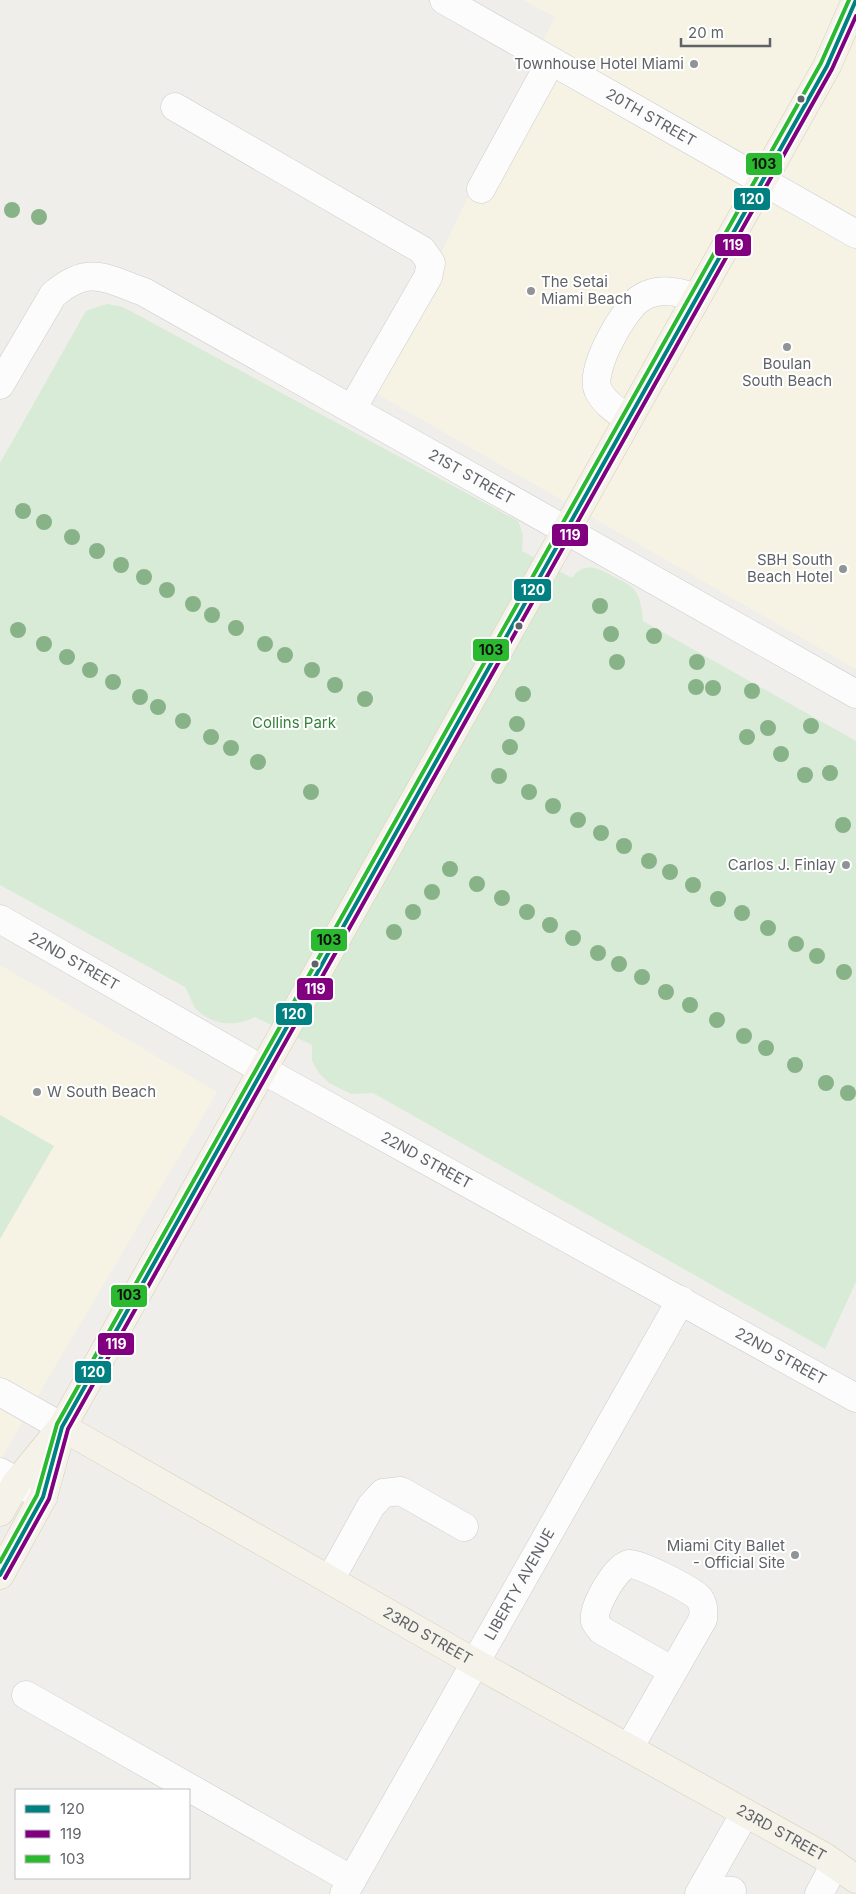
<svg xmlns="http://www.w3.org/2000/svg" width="856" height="1894" font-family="Inter,sans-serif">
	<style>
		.commercial { fill: #f7f3e4 }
		.green { fill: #d8ebd6 }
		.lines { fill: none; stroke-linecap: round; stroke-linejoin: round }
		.minor-casing { stroke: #cbcccc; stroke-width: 29 }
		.major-casing { stroke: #d7ceb8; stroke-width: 29 }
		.minor { stroke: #fdfcfc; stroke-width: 28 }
		.major { stroke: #f4f2e9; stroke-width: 28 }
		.bus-1-casing { stroke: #fff; stroke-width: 8 }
		.bus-2-casing { stroke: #fff; stroke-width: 8 }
		.bus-3-casing { stroke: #fff; stroke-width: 8 }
		.bus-1 { stroke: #008080; stroke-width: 4 }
		.bus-2 { stroke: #800080; stroke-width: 4 }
		.bus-3 { stroke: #2bb92f; stroke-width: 4 }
		.tree { fill: #88b388 }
		.poi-dot { fill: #919496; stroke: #fff; stroke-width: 2 }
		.bus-dot { fill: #5f6368; stroke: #fff; stroke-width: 2 }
		.labels { text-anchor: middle; stroke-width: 4; stroke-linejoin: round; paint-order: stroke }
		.poi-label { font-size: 15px; fill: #5f6368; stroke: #fff; text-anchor: end }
		.street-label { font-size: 15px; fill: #5f6368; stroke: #fff }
		.park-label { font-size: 15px; fill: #348238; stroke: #fff }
		.line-badge { stroke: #fff; stroke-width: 2 }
		.badge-label { font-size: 14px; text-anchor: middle; font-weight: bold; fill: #fff }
		.pale-badge-label { font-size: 14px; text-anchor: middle; font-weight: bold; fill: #111 }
	</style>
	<rect width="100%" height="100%" fill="#efeeea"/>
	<path class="commercial" d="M523,0H856V669L374,392L555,17Z
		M0,965L217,1092L0,1460Z"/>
	<path class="green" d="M107,304L123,307L518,521L523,535L522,551L572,578C585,560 600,569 616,578C623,581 631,585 635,591C641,598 642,611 643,621L856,741V1282L825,1349L373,1093L351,1094L329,1083L319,1073L312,1061V1045L255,1017C235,1027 214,1026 196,1009C192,1004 189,994 185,987L0,885V463L86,311Z
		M0,1115L54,1146L0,1239Z"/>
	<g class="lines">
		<defs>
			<g id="minor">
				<path id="s1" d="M444,0L856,234"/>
				<path d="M175,107L422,250L431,263L428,277L352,409"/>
				<path d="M481,189L551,61"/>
				<path id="s2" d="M0,385L53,295C88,264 105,278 144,292L856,694"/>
				<path d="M628,419C617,411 603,402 598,390C589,370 624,308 641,298C658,287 678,291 696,298"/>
				<path id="s3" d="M0,919L263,1070L856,1398"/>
				<path d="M0,1392L62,1427"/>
				<path d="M0,1472L43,1497"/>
				<path d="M330,1580L371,1506L383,1493L401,1491L464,1527"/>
				<path d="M26,1695L352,1880"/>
				<path d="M629,1748L703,1619C704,1611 704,1603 698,1597C691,1590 638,1562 629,1564C616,1566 592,1608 595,1621C596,1624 600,1628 601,1630L673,1671"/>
				<path d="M715,1890L732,1891"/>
				<path id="s4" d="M344,1894L681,1300"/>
				<path d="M699,1894L745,1813"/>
				<path d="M819,1894L835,1864"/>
			</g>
			<g id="major">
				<path id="s5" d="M62,1427L477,1664L823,1856L856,1879"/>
				<path d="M0,1512L17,1482L62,1427L827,66L856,0"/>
				<path d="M0,1575L43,1497L59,1439"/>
			</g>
		</defs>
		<use href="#minor" class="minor-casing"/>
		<use href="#major" class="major-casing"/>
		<use href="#minor" class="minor"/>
		<use href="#major" class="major"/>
		<defs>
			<path id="bus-1" d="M0,1575L43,1497L62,1427L827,66L856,0"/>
			<path id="bus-2" d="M5,1578L49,1499L68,1429L832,69L856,16"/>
			<path id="bus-3" d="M0,1562L37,1495L57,1424L821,63L849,0"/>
		</defs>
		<use href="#bus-1" class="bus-1-casing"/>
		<use href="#bus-2" class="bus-2-casing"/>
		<use href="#bus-3" class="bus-3-casing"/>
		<use href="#bus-1" class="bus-1"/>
		<use href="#bus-2" class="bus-2"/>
		<use href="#bus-3" class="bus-3"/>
	</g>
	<g class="tree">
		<circle cx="12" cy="210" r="8"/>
		<circle cx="39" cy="217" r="8"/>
		<circle cx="23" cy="511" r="8"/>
		<circle cx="44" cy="522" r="8"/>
		<circle cx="72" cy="537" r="8"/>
		<circle cx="97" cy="551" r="8"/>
		<circle cx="121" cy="565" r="8"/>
		<circle cx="144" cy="577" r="8"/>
		<circle cx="167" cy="590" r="8"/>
		<circle cx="193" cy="604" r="8"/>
		<circle cx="600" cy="606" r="8"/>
		<circle cx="212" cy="615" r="8"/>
		<circle cx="236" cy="628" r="8"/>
		<circle cx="18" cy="630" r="8"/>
		<circle cx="611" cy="634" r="8"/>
		<circle cx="654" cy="636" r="8"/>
		<circle cx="44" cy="644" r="8"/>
		<circle cx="265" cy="644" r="8"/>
		<circle cx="285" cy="655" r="8"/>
		<circle cx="67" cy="657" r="8"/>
		<circle cx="617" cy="662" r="8"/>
		<circle cx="697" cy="662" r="8"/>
		<circle cx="90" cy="670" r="8"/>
		<circle cx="312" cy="670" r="8"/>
		<circle cx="113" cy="682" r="8"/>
		<circle cx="335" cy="685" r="8"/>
		<circle cx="696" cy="687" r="8"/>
		<circle cx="713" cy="688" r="8"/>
		<circle cx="752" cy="691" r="8"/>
		<circle cx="523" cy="694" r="8"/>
		<circle cx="140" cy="697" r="8"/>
		<circle cx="365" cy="699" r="8"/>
		<circle cx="158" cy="707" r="8"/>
		<circle cx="183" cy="721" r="8"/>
		<circle cx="517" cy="724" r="8"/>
		<circle cx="811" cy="726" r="8"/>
		<circle cx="768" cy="728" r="8"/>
		<circle cx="211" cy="737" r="8"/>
		<circle cx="747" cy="737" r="8"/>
		<circle cx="510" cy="747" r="8"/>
		<circle cx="231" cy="748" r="8"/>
		<circle cx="781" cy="754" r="8"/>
		<circle cx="258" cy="762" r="8"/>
		<circle cx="830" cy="773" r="8"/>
		<circle cx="805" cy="775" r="8"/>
		<circle cx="499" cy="776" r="8"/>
		<circle cx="311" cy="792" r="8"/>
		<circle cx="529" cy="792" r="8"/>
		<circle cx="553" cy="806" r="8"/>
		<circle cx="578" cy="820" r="8"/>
		<circle cx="843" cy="825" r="8"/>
		<circle cx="601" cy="833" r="8"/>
		<circle cx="624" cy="846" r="8"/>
		<circle cx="649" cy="861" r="8"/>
		<circle cx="450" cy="869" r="8"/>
		<circle cx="670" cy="872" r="8"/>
		<circle cx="477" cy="884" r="8"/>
		<circle cx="693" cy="885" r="8"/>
		<circle cx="432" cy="892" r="8"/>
		<circle cx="502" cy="898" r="8"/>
		<circle cx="718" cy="899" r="8"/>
		<circle cx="413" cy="912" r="8"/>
		<circle cx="527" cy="912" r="8"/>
		<circle cx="742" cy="913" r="8"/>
		<circle cx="550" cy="925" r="8"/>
		<circle cx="768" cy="928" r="8"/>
		<circle cx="394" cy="932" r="8"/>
		<circle cx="573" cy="938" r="8"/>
		<circle cx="796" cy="944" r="8"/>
		<circle cx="598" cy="953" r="8"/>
		<circle cx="817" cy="956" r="8"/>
		<circle cx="619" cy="964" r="8"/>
		<circle cx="844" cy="972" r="8"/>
		<circle cx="642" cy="977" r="8"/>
		<circle cx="666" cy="992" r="8"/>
		<circle cx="690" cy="1005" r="8"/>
		<circle cx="717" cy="1020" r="8"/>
		<circle cx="744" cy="1036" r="8"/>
		<circle cx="766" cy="1048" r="8"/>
		<circle cx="795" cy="1065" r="8"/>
		<circle cx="826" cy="1083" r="8"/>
		<circle cx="848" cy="1093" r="8"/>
	</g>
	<g class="poi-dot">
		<circle cx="694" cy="64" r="5"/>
		<circle cx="531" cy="291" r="5"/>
		<circle cx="787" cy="347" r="5"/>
		<circle cx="843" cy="569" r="5"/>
		<circle cx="846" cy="865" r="5"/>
		<circle cx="37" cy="1092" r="5"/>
		<circle cx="795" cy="1555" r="5"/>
	</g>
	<g class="bus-dot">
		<circle cx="801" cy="99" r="4.5"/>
		<circle cx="519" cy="626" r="4.5"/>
		<circle cx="315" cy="964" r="4.5"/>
	</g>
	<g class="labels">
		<g class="poi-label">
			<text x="684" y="69">Townhouse Hotel Miami</text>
			<text x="541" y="287" text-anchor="start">The Setai<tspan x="541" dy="17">Miami Beach</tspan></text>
			<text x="787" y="369" text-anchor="middle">Boulan<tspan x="787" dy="17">South Beach</tspan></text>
			<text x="833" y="565">SBH South<tspan x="833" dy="17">Beach Hotel</tspan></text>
			<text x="836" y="870">Carlos J. Finlay</text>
			<text x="47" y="1097" text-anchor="start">W South Beach</text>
			<text x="785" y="1551">Miami City Ballet<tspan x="785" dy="17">- Official Site</tspan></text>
		</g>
		<g class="street-label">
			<text dy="5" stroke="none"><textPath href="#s1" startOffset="238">20TH STREET</textPath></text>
			<text dy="5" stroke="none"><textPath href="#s2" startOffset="579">21ST STREET</textPath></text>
			<text dy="5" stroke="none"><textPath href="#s3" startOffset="85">22ND STREET</textPath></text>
			<text dy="5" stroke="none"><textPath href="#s3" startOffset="490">22ND STREET</textPath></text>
			<text dy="5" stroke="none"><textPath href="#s3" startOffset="895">22ND STREET</textPath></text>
			<text dy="5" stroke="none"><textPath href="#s4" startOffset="356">LIBERTY AVENUE</textPath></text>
			<text dy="5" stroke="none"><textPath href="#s5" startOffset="421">23RD STREET</textPath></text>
			<text dy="5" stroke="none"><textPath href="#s5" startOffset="826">23RD STREET</textPath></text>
		</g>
		<g class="park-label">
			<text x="294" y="728">Collins Park</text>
		</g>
	</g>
	<g class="line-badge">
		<rect x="745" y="152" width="38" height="24" rx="5" fill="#2bb92f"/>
		<rect x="733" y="187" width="38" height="24" rx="5" fill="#008080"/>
		<rect x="714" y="233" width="38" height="24" rx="5" fill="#800080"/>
		<rect x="551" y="523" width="38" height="24" rx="5" fill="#800080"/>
		<rect x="513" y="578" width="39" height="24" rx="5" fill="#008080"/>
		<rect x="472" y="638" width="38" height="24" rx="5" fill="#2bb92f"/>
		<rect x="310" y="928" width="38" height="24" rx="5" fill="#2bb92f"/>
		<rect x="296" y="977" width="38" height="24" rx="5" fill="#800080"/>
		<rect x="275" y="1002" width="38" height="24" rx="5" fill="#008080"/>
		<rect x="110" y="1284" width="38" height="24" rx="5" fill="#2bb92f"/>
		<rect x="97" y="1332" width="38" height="24" rx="5" fill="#800080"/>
		<rect x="74" y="1360" width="38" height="24" rx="5" fill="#008080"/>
	</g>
	<g class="badge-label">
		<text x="752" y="204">120</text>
		<text x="733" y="250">119</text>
		<text x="570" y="540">119</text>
		<text x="533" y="595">120</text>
		<text x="315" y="994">119</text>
		<text x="294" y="1019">120</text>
		<text x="116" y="1349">119</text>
		<text x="93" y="1377">120</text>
	</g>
	<g class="pale-badge-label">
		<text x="764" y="169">103</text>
		<text x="491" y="655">103</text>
		<text x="329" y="945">103</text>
		<text x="129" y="1300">103</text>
	</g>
	<rect x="15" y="1789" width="175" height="90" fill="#ffffff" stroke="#bfc1c3"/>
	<rect x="25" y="1805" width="25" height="8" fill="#008080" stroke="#bfc1c3"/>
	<text x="60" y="1814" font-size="15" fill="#5f6368">120</text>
	<rect x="25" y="1830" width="25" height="8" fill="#800080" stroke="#bfc1c3"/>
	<text x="60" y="1839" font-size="15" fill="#5f6368">119</text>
	<rect x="25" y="1855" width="25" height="8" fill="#2bb92f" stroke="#bfc1c3"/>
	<text x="60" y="1864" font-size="15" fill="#5f6368">103</text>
	<path d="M681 38v8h89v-8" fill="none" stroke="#5f6368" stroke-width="2.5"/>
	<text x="688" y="38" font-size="15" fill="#5f6368" stroke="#ffffff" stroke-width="4" paint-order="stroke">20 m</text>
</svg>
